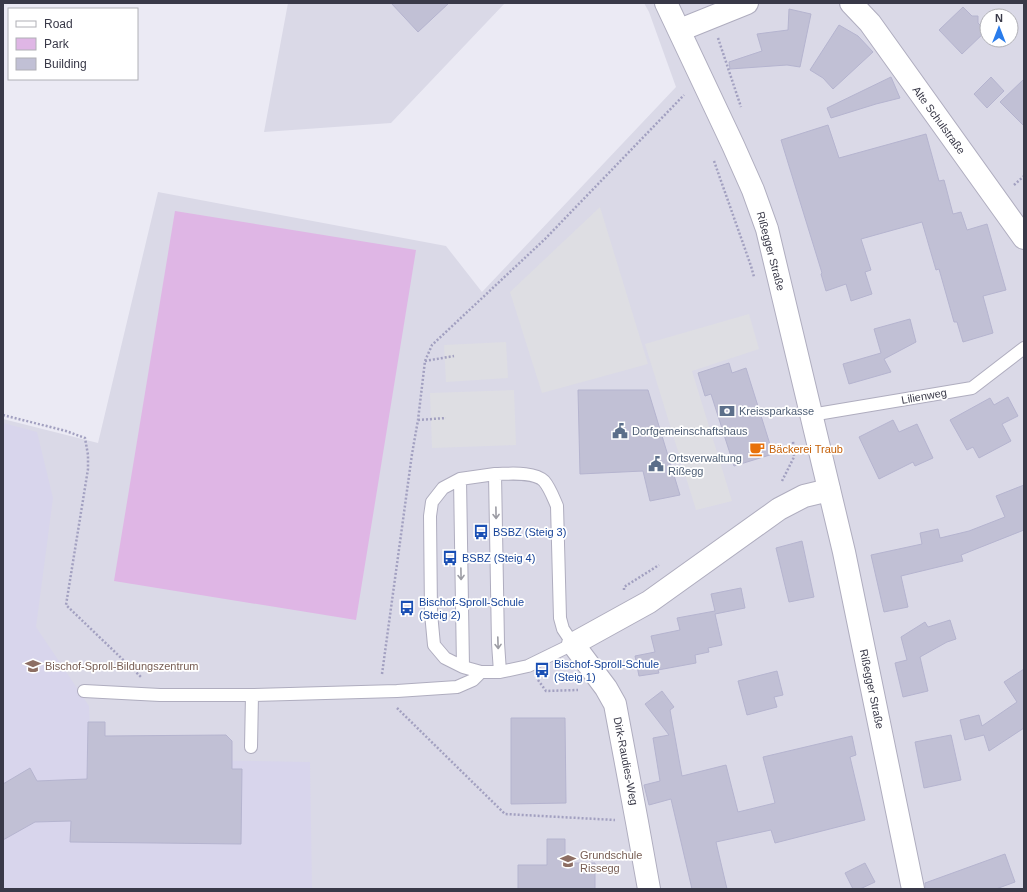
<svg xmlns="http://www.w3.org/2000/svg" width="1027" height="892" font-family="Helvetica,sans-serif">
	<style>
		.residential { fill: #dad9e7; fill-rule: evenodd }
		.education { fill: #d8d5ec }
		.green { fill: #dfb6e5 }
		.parking { fill: #dedee3 }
		.building { fill: #c1c0d5; stroke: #b5b4cf }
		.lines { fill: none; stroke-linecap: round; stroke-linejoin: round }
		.service-casing { stroke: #afadbf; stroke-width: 14 }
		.minor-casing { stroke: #afadbf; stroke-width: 24 }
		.tertiary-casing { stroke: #afadbf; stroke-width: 24 }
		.path { stroke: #a2a0c0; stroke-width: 2.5; stroke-dasharray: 2 2; stroke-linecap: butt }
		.service { stroke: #fff; stroke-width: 12 }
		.minor { stroke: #fff; stroke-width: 22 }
		.tertiary { stroke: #fff; stroke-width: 22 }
		.oneway { stroke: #9c9ca4 }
		.labels { text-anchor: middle; stroke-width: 3.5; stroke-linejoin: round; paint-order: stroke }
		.street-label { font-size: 11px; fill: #393948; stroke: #fff }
		.service-label { font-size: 11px; fill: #4e5e75; stroke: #fff; text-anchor: start }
		.food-label { font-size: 11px; fill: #c56008; stroke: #fff; text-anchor: start }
		.transit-label { font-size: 11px; fill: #164399; stroke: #fff; text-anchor: start }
		.education-label { font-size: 11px; fill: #785e54; stroke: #fff; text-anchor: start }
	</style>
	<rect width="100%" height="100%" fill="#ebeaf4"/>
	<path class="residential" d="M288,3H505L391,123L264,132Z
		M644,3H1024V889H3V419L98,443L158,192L446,246L482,292L676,87L649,12ZM987,16H1011V40H987Z"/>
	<path class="education" d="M3,423L37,432L53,498L36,627L89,706L91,758L310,762L312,889H3Z"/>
	<path class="green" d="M175,211L416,250L356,620L114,581Z"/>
	<path class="parking" d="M600,207L648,364L542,393L510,292Z
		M749,314L759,349L692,371L732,501L696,510L645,344Z
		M506,342L508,378L446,382L444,345Z
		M514,390L516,445L432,448L430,393Z"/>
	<path class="building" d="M391,3H449L418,32Z
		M963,7L972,16H978V23L986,31L962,54L939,30Z
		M789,9L811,14L800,67L787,65L730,69L729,62L762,51L757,34L788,30Z
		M839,25L858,36L873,52L833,89L823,78L810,70Z
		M891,77L900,98L876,104L831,118L827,108Z
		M991,77L1004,91L987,108L974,94Z
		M1024,79V126L1000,102Z
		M828,125L839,158L926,134L939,181L944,180L953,214L961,212L967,230L987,224L1006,290L983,296L993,333L963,342L957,322H954L939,269L936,270L922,222L861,239L871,270L865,272L872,294L851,301L846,284L826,291L821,274L822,273L781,140Z
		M910,319L916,342L884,359L891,372L849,384L843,364L881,353L874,329Z
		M729,363L732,373L746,368L773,454L734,466L711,394L705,396L698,373Z
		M578,390H648L680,495L650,501L643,471L580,474Z
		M1008,397L1018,416L1002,424L1011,441L979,458L973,447L967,450L950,420L990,398L994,405Z
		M893,420L899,432L917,424L933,458L915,466L913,462L879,479L859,437Z
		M1024,485V530L961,555L963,561L901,576L908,607L884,612L871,555L922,544L920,533L938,529L940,538L969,531L1005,517L996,496Z
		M802,541L814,597L789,602L776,548Z
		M741,588L745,608L715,614L722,645L708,648L709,652L695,655L696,663L658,670L659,673L639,676L635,656L655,652L651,636L680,630L677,618L715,611L711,594Z
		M950,620L956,639L947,642L920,657L928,691L903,697L895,663L907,660L901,637L925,622L928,627Z
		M1024,669V728L989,751L984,735L965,740L960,720L979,715L982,726L1017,702L1004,682Z
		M777,671L783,695L774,697L777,707L747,715L738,681Z
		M662,691L674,707L670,710L682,776L726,765L738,812L775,803L763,757L852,736L856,755L850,757L865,820L775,843L771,830L716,842L727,889H692L671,799L649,805L644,785L660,781L653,738L669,735L645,704Z
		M511,718H565L566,803L511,804Z
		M88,722H105V736L226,735L232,741V769H242L241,844L70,842L71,821L35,822L3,840V784L30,768L37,781L87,779Z
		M951,735L961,780L924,788L915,742Z
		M547,839H565V863H595V889H518V865H547Z
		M1005,854L1015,882L996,889H925V883Z
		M865,863L875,882L860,889H853L845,873Z"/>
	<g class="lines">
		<defs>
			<path id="service" d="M811,415L972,388L1024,348
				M495,474C508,474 534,471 544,481C550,488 553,497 557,506L560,618L563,629L573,644L528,666L500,672H481L463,667L445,658L434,645L431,613L430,516L432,502L443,488L460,479Z
				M495,474L498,643L500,672
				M460,479L463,667
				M84,691L160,695H252L397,691L457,687L473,680L481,672
				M251,747L252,695"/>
			<path id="minor" d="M851,3L870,23L1024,238
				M680,30L747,3
				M649,889L637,822L615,704L606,688L573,644L649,602L779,509L804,496L829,490"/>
			<path id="tertiary" d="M666,3L733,145L753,190L767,229L844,552L913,889"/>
		</defs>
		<use href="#service" class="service-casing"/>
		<use href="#minor" class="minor-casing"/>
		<use href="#tertiary" class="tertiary-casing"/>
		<path class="path" d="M718,38L741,107
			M714,161L751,266L754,277
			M1014,185L1024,176
			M425,361L454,356
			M3,415L66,431L85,438L88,455V469L66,605L141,677
			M418,420L446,418
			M782,481L794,457L793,441
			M624,590V587L659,565
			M382,674L412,454L418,420L425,361L432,345L545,239L684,95
			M538,680L546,691L578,690
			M397,708L505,814L615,820"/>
		<use href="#service" class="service"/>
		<use href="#minor" class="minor"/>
		<use href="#tertiary" class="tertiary"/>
	</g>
	<defs><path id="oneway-shaft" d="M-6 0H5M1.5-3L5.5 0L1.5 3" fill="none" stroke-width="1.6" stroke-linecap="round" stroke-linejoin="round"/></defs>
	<g class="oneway">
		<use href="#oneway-shaft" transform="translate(496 513) rotate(89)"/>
		<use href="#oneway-shaft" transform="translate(461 574) rotate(89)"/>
		<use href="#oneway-shaft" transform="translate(498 643) rotate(88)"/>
	</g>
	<defs>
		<symbol id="bank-bare" viewBox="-9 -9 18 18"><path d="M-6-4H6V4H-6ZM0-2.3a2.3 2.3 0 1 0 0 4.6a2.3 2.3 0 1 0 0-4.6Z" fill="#5c6f8a" stroke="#fff" stroke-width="2.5" paint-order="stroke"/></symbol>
		<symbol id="civic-bare" viewBox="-9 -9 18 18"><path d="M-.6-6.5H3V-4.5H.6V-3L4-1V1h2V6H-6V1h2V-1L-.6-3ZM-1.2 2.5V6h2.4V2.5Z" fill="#5c6f8a" stroke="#fff" stroke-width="2.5" paint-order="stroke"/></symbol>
		<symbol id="cafe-bare" viewBox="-9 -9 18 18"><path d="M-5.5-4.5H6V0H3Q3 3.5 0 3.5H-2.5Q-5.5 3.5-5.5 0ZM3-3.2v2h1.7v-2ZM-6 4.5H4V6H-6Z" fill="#e8710a" stroke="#fff" stroke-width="2.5" paint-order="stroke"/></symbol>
		<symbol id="bus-bare" viewBox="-9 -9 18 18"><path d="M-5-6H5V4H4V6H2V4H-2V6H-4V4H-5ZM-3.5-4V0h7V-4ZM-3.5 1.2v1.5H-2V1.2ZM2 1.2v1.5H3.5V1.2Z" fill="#1a4fb4" stroke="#fff" stroke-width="2.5" paint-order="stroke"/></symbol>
		<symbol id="school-bare" viewBox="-9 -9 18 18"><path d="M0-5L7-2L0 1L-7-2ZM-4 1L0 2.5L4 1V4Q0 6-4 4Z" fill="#8d6e63" stroke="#fff" stroke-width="2.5" paint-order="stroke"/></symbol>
	</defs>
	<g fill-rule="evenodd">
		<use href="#bank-bare" x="716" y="400" width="22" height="22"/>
		<use href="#civic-bare" x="609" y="420" width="22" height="22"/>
		<use href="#cafe-bare" x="746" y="438" width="22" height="22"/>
		<use href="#civic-bare" x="645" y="453" width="22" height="22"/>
		<use href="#bus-bare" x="470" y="521" width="22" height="22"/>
		<use href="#bus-bare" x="439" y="547" width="22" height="22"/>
		<use href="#bus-bare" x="396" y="597" width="22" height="22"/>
		<use href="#school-bare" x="22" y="655" width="22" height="22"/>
		<use href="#bus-bare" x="531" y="659" width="22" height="22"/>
		<use href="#school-bare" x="557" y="850" width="22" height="22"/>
	</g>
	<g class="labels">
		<g class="street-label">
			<text transform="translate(939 120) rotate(54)" y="4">Alte Schulstraße</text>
			<text transform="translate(771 251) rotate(75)" y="4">Rißegger Straße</text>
			<text transform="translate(924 396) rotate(-10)" y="4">Lilienweg</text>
			<text transform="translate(872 689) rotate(78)" y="4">Rißegger Straße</text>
			<text transform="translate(626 761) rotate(79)" y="4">Dirk-Raudies-Weg</text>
		</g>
		<g class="service-label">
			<text x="739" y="415">Kreissparkasse</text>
			<text x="632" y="435">Dorfgemeinschaftshaus</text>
			<text x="668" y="462">Ortsverwaltung<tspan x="668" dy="13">Rißegg</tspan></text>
		</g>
		<g class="food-label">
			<text x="769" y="453">Bäckerei Traub</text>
		</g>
		<g class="transit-label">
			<text x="493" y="536">BSBZ (Steig 3)</text>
			<text x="462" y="562">BSBZ (Steig 4)</text>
			<text x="419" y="606">Bischof-Sproll-Schule<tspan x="419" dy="13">(Steig 2)</tspan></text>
			<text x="554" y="668">Bischof-Sproll-Schule<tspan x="554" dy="13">(Steig 1)</tspan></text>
		</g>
		<g class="education-label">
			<text x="45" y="670">Bischof-Sproll-Bildungszentrum</text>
			<text x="580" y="859">Grundschule<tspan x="580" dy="13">Rissegg</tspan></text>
		</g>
	</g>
	<rect width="1027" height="892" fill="none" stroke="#393948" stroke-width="8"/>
	<rect x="8" y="8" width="130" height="72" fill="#ffffff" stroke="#b0b0b6"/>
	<rect x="16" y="21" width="20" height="6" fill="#ffffff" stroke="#b0b0b6"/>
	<text x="44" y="28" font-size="12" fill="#393948">Road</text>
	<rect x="16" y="38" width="20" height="12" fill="#dfb6e5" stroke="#b0b0b6"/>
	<text x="44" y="48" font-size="12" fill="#393948">Park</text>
	<rect x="16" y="58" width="20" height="12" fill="#c1c0d5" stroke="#b0b0b6"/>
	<text x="44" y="68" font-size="12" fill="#393948">Building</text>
	<g transform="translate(999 28)"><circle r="19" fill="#ffffff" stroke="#b0b0b6"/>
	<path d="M0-3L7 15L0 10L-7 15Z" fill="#2a7ceb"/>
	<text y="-6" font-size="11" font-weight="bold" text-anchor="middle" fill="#393948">N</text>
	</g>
</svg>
